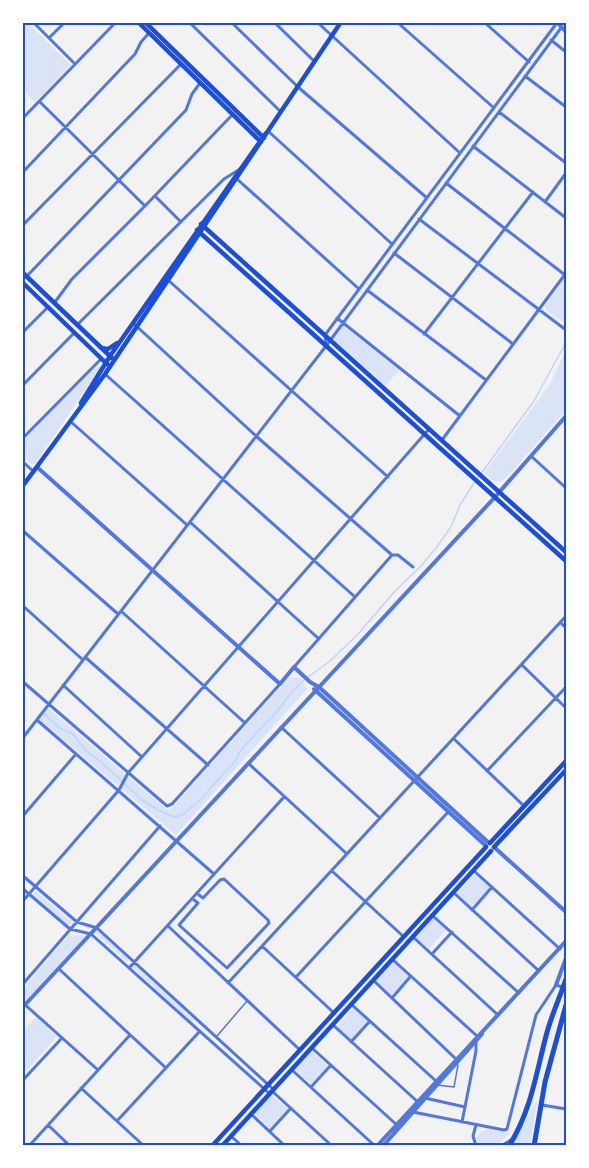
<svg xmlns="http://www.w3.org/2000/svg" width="589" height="1168" font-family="'Fira Sans',sans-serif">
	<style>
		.green { fill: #dbe4f7 }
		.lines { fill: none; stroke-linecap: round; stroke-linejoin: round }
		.stream { stroke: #bfd3fe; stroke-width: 1.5 }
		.service { stroke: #5277de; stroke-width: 1.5 }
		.minor { stroke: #5277de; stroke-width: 3 }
		.tertiary { stroke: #5277de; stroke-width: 4 }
		.secondary { stroke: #1d4ed8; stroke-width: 4.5 }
		.primary { stroke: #1d4ed8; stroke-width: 5 }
		.neatline { fill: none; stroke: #1d4ed8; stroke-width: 2 }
	</style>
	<rect width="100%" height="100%" fill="#f2f2f2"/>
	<path class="green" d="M22,23H28L71,65L35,102L23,89Z
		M566,277V324L546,310L545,306Z
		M342,325L399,370L386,386L332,338Z
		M566,349V410L506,478C497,486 492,480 484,473L550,384Z
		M98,365L101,367L35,464H31L23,455L22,443L55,407Z
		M292,677L301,678L307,689L176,835L39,719L48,708L165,808L170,810L288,679Z
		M475,874L490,888L472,907L457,894Z
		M36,891L72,922L69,926L33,894Z
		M432,917L446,930L429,949L415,936Z
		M97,930L129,959L127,962L95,933Z
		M69,935L86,936L26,1000L23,997V989Z
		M393,962L409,977L391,996L375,981Z
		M133,963L194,1020L192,1022L131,966Z
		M354,1008L367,1021L351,1041L337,1027Z
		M36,1017L57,1037L23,1074V1031Z
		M312,1051L328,1066L311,1084L295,1069Z
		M271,1095L288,1109L270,1128L254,1113Z
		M537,1102L530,1145H513L535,1103Z
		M488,1129L506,1133L511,1130C505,1142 489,1152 477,1142L476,1139L480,1132Z"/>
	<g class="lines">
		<path class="stream" d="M308,677L329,662L359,633L395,591L420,567L436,548L451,527L460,505L472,486L534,401L565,344L566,336
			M45,714L58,727L73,734L86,751L100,761L142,800L160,811L174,817L182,815L199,801L236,760L240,751L279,709L293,690L304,680"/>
		<path class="service" d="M217,1036L247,1001
			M437,1085L454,1087L458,1065"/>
		<path class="minor" d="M33,22L75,64
			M189,22L281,112
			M231,22L298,87L427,198
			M274,22L315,62
			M317,22L460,153
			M397,22L494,108
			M484,22L529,62
			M49,38L65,22
			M551,40L566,52
			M525,76L566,107
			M40,102L145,206
			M499,112L566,163
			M22,119L116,22
			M268,131L392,244
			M473,146L566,218
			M22,173L135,54L141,42L149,33
			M237,179L359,289
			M446,183L565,275
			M155,196L181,222
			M545,202L566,173
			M419,219L566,330
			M22,226L181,64
			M394,253L513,344
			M27,276L186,110L192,94L200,83
			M168,280L388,477
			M367,290L486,380
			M55,302L72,279L145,206L233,114
			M337,318L460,416
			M133,323L256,436L392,555H398L413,567
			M77,325L224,179L240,169
			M22,333L48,307
			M424,334L533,192
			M326,344L325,335L556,24
			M105,374L355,597
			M22,386L74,333
			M70,421L187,525
			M22,439L101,359
			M442,440L566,273
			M531,456L566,488
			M22,461L34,472
			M190,522L319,639
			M22,530L118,614
			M22,605L83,660
			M121,611L245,723
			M561,623L566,628
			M85,657L208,765
			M522,665L566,708
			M294,667L392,555
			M22,681L167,806L172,804L280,684
			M63,685L142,757
			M37,720L214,874
			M281,727L380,818
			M22,739L326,346L561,28
			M454,739L524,806
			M248,763L347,854
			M487,771L566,687
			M22,817L76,754
			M473,870L560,949
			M332,871L404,937
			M22,875L77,922L97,928L273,1089
			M22,888L70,929L91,934L270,1094
			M454,893L539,971
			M194,900L198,903L179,925L227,968L269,923L268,920L224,879L220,880L203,898L199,895
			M22,902L119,790L128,773L429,429
			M472,910L492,887
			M433,916L519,993
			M168,926L300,1050
			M413,937L498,1015
			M262,946L334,1013
			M432,954L452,932
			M392,959L477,1036
			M129,968L284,797
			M59,969L166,1068
			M296,977L449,811
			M373,980L457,1060
			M228,983L566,616
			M22,985L160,826
			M392,998L410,977
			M22,1002L98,1070
			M351,1004L436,1081
			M333,1025L419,1103
			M351,1042L370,1021
			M312,1048L398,1126
			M292,1070L375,1146
			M22,1081L62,1038
			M311,1087L331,1065
			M81,1088L144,1146
			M272,1091L332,1146
			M425,1098L465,1107
			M542,1105L566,1109
			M413,1112L504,1130L507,1129L536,1015L556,985L562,987
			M251,1114L285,1146
			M117,1121L200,1031
			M462,1122L476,1051V1042
			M48,1125L70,1146
			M476,1125L473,1136L476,1146
			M270,1131L291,1108
			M232,1137L242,1146
			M29,1146L130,1035"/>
		<path class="tertiary" d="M557,22L566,32
			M37,467L280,684L294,667L310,682L319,687L489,843
			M314,689L486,846
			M494,847L566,912
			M556,985L566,958
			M22,1008L495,497L566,416
			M377,1146L566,941
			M383,1146L482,1034
			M502,1146L512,1140"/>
		<path class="secondary" d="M138,22L261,142
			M145,22L264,138
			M201,224L566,552
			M197,230L566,561
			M22,272L112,358
			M22,282L107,364
			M101,348L108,349L117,343
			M81,403L110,356L266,133
			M22,487L105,374L341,22
			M490,843L566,761
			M494,847L566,770
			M212,1146L486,847
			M222,1146L491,851"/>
		<path class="primary" d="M509,1146C531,1111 536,1074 546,1036C551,1016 560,997 566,979
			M534,1146L545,1082L566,1005"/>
	</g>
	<rect width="589" height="1168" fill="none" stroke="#ffffff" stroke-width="48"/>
	<rect x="24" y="24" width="541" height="1120" class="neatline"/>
</svg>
